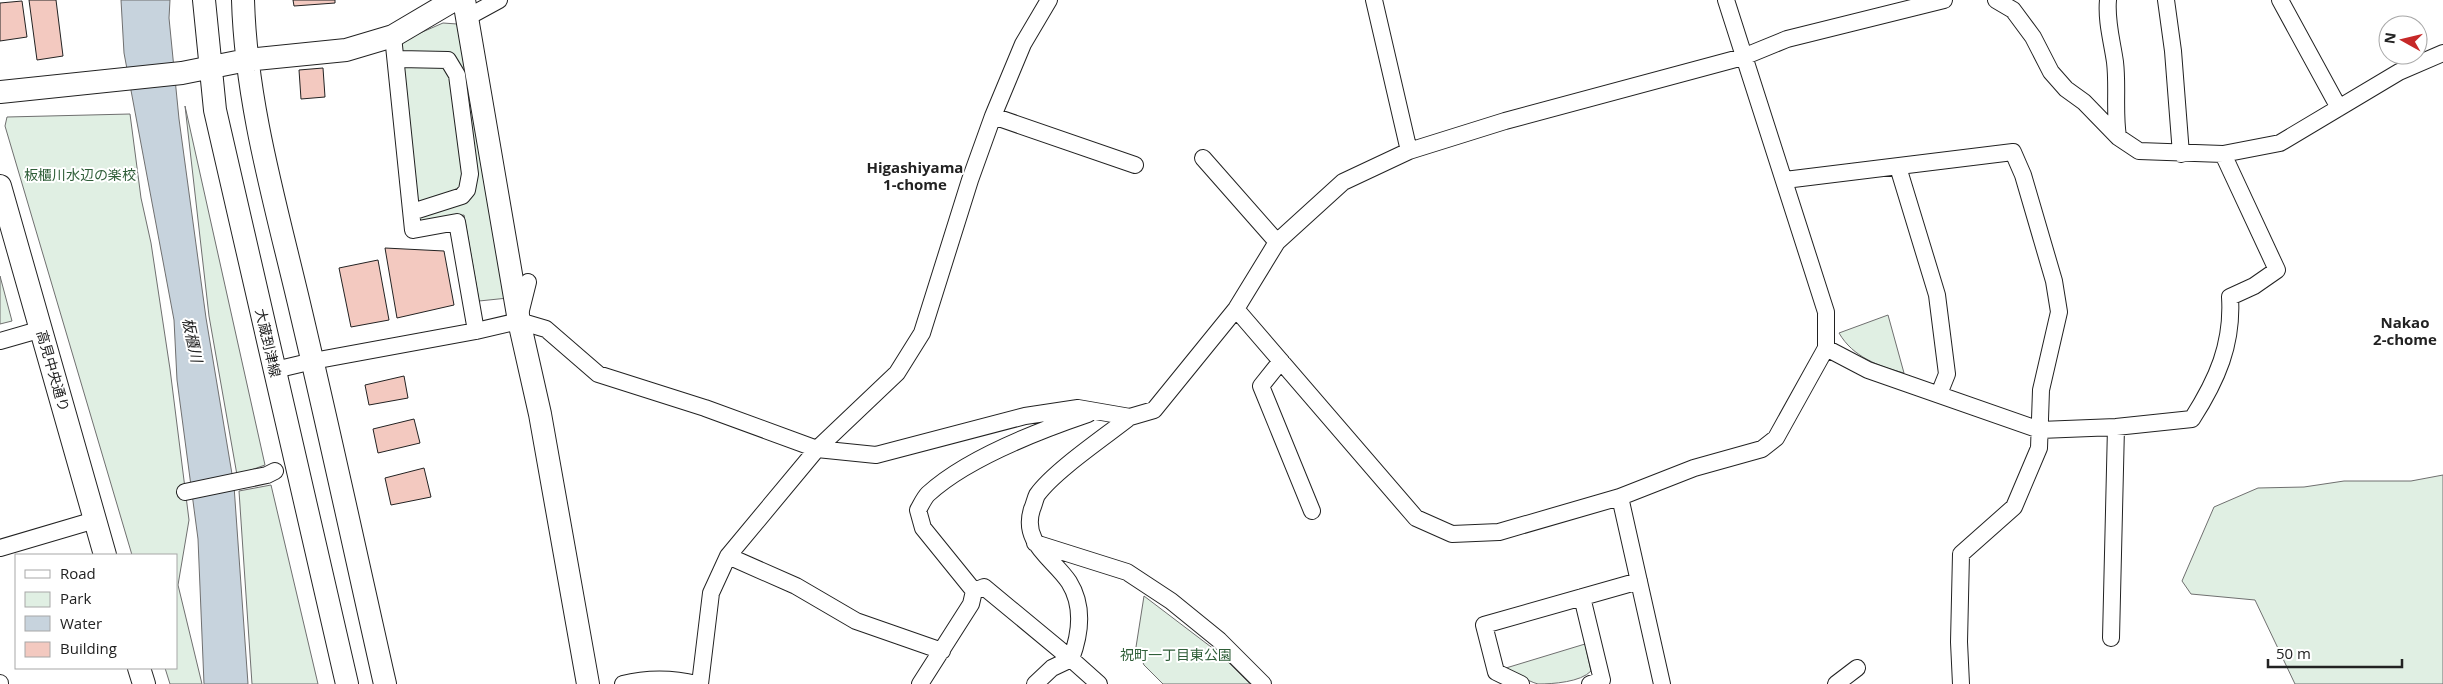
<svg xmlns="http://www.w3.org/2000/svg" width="2443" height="684" font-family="'Open Sans','Noto Sans JP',sans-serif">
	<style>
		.green { fill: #e0efe3; stroke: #6f6f6f }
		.water { fill: #c7d3dd; stroke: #6f6f6f }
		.building { fill: #f3c9c0; stroke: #222 }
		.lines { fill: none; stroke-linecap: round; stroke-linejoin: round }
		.street-casing { stroke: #222; stroke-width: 18 }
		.secondary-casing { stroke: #222; stroke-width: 24 }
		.street { stroke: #fff; stroke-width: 16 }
		.secondary { stroke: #fff; stroke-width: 22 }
		.labels { text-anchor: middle; stroke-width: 4; stroke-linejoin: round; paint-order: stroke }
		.park-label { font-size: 14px; fill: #2f5e38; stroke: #fff }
		.street-label { font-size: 14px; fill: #222; stroke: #fff }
		.neighbourhood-label { font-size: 15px; font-weight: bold; fill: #222; stroke: #fff }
		.water-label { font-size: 15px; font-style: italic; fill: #222; stroke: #fff }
	</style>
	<rect width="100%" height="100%" fill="#fff"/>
	<path class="green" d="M443,23L457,24L508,298L479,301L464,215L416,225L397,43Z
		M185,106L265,465L237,475L209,316Z
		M130,114L141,198L151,243L170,369L189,520L178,585L202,684H170L165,668H176V555H132L5,126L7,117Z
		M0,276L12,321L0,324Z
		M1888,315L1904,373C1878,366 1853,357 1839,333Z
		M2443,475V684H2295L2255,600L2191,594L2182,581L2214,507L2258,488L2304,487L2344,481H2411Z
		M271,485L318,684H252L239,491Z
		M1144,596L1219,653L1250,684H1163L1144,665L1136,647Z
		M1585,644L1591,671C1581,682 1553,684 1538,684C1527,681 1516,673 1506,668Z"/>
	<path class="water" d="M121,0H170L169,18L179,119L206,318L234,486L248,684H204L198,539L177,380L174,320L124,53Z"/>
	<path class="building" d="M29,0H56L63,56L37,60Z
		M293,0H335V3L294,6Z
		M22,1L27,37L0,41V3Z
		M323,68L325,97L301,99L299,70Z
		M385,248L444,251L454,305L397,318Z
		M378,260L389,320L351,327L339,268Z
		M404,376L408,398L369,405L365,385Z
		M414,419L420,443L378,453L373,429Z
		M424,468L431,497L391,505L385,478Z"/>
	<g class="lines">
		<defs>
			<path id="street" d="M1374,0L1409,151
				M1996,0L2013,10L2033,37L2051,72L2066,89L2084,102L2118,137L2139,151L2223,154L2280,143L2399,72L2443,53
				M2108,0C2106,21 2112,41 2115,62C2118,87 2114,111 2118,137
				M2166,0L2173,51L2181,154
				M2280,0L2339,108
				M466,18L499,0
				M393,36L413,230L457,222L476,331
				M399,59L448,60L457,75L470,174L467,190L462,196L415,211
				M993,116L1135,165
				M1203,158L1277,242
				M1898,167L1937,295L1947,374L1939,394
				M1785,180L2013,152L2023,175L2054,281L2059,312L2041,390L2039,448L2014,507L1961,554L1959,642L1961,684
				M1236,309L1416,518L1452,534L1499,532L1620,497L1694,468L1762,449L1776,438L1826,348V312L1726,0
				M520,314L528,282
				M0,341L42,329
				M1826,348L1868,370L2040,430L2116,427L2192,419C2217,380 2233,344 2230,297L2254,286L2277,270L2223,154
				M1281,361L1261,386L1312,511
				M275,370L313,361L476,331L519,321L546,329L598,374L705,408L817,449L876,455L1025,416L1078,408L1130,417L1154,410L1236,309L1277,242L1343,182L1409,151L1505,121L1743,57L1787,39L1944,0
				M185,492L267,475L275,471
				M1620,497L1662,684
				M1035,543L1127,572L1171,601L1219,640L1263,684
				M0,548L95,520
				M728,556L796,586L856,621L942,651
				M974,591L984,587L1071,659L1052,668L1035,684
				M1582,597L1602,680L1590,684
				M2111,638L2116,427
				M0,683V684
				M623,684C646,678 673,678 696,684
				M700,684L711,593L728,556L817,449L897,373L922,333L970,180L993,116L1023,44L1049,0
				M920,684L971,604L974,591L923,528L918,510C921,505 924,498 928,494C967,458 1038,431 1088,414
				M1099,684L1071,659C1080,635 1084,606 1069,582C1053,558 1021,543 1032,509C1034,505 1035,499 1037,495C1054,471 1106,436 1130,417
				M1521,684L1496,672L1484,625L1639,581
				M1836,684L1857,668"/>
			<path id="secondary" d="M204,0L215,110L347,684
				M243,0C246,106 277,209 301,312C330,435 357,560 385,684
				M464,0L519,321L540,414L588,684
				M0,92L182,73L247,60L346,50L393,36L454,0
				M0,186L105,555
				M139,668L144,684"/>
		</defs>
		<use href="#street" class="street-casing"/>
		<use href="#secondary" class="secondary-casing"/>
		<use href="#street" class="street"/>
		<use href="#secondary" class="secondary"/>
	</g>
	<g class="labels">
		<g class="park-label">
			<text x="80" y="180">板櫃川水辺の楽校</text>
			<text x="1176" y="660">祝町一丁目東公園</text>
		</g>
		<g class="street-label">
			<text transform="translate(268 343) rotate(77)" y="5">大蔵到津線</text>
			<text transform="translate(53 371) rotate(74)" y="5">高見中央通り</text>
		</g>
		<g class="neighbourhood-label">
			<text x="915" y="173">Higashiyama<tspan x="915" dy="17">1-chome</tspan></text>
			<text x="2405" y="328">Nakao<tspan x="2405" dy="17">2-chome</tspan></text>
		</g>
		<g class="water-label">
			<text transform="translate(192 340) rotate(78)" y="5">板櫃川</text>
		</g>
	</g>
	<rect x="15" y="554" width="162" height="115" fill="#ffffff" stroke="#a7a7a7"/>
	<rect x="25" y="570" width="25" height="8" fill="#ffffff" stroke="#a7a7a7"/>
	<text x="60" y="579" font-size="15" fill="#222222">Road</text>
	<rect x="25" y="592" width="25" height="15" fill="#e0efe3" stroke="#a7a7a7"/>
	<text x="60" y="604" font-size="15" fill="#222222">Park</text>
	<rect x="25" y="616" width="25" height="15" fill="#c7d3dd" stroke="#a7a7a7"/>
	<text x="60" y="629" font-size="15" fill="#222222">Water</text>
	<rect x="25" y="642" width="25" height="15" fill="#f3c9c0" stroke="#a7a7a7"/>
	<text x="60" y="654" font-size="15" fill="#222222">Building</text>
	<g transform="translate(2403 40) rotate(278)"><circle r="24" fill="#ffffff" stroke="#a7a7a7"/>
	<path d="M0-4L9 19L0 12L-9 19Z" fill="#c62828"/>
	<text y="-8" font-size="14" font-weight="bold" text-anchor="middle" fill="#222222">N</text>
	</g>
	<path d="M2268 659v8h134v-8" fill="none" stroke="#222222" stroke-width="2.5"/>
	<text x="2276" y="659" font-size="15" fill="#222222" stroke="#ffffff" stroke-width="4" paint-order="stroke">50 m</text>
</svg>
